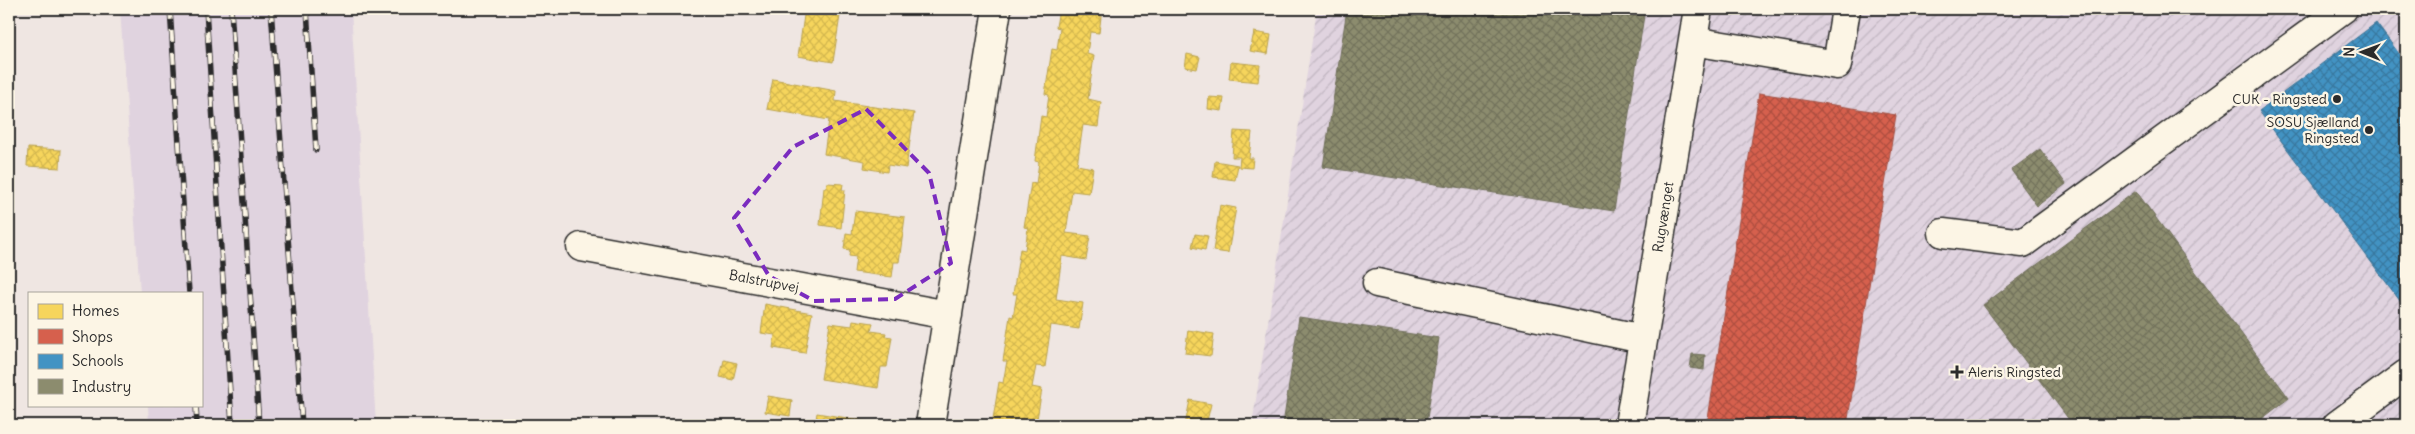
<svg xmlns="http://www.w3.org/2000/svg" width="2415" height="434" font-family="Delius,sans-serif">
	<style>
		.built { fill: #e0d3df }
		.industrial { fill: url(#industrial-furrows) }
		.homes { fill: url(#homes-cross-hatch); stroke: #b9a24d }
		.shops { fill: url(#shops-cross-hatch); stroke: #a35043 }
		.schools { fill: url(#schools-cross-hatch); stroke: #3c7495 }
		.industry { fill: url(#industry-cross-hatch); stroke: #6f6f5a }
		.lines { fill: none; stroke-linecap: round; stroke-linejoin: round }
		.minor-casing { stroke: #2b2b2b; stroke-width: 31 }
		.minor { stroke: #fcf5e5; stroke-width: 28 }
		.rail-casing { stroke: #2b2b2b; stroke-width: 5.5 }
		.rail { stroke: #fcf5e5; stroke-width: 4; stroke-dasharray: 11; stroke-linecap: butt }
		.marked { fill: none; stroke: #7b2cbf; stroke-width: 4; stroke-dasharray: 10 6; stroke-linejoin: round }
		.poi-dot { fill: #2b2b2b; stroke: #fcf5e5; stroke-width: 2 }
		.labels { text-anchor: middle; stroke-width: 5; stroke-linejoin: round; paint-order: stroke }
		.poi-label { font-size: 14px; fill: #2b2b2b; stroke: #fcf5e5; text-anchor: end }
		.street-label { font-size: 14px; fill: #2b2b2b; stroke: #fcf5e5 }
	</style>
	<defs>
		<pattern id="industrial-furrows" width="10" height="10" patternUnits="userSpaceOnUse" patternTransform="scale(1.25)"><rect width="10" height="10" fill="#e0d3df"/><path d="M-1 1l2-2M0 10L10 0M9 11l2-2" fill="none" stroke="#c0b5c0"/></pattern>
		<pattern id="homes-cross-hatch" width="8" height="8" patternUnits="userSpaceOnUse" patternTransform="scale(1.25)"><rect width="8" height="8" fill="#f6d55c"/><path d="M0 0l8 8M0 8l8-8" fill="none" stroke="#d3b750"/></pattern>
		<pattern id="shops-cross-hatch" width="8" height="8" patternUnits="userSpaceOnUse" patternTransform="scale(1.25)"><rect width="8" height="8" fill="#d6604d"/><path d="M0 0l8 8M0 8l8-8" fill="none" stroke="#ae4f40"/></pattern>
		<pattern id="schools-cross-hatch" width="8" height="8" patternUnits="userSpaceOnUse" patternTransform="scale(1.25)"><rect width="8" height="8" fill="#4393c3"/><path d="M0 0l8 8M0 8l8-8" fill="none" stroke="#38789f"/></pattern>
		<pattern id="industry-cross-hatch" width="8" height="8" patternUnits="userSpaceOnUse" patternTransform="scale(1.25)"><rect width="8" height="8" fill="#8c8c6e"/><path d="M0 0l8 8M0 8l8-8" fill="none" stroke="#73735b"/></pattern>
	</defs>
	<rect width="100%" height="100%" fill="#efe6e2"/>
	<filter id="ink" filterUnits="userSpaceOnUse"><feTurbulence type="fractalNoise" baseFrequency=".02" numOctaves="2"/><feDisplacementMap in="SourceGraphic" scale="10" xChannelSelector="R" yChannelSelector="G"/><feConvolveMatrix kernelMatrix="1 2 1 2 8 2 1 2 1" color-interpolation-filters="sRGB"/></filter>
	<g filter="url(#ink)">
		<path class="built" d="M120,9H351L376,425H149L148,405H201V293H140Z"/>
		<path class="industrial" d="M1317,9H2406V425H1252Z"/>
		<path class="homes" d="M805,9H841L833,62L798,56Z
			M1059,9H1102L1099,33L1090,32L1087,54L1094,56L1088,99L1101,102L1098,127L1083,125L1077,165L1093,168L1089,193L1072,191L1066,233L1090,236L1086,260L1062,256L1056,299L1083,303L1079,329L1051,325L1045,367L1036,366L1032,387L1042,389L1036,425H992L999,382L1003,383L1007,361H1003L1010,316L1013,317L1017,294H1013L1020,249L1025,250L1028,228L1024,227L1031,183L1036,184L1039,162L1035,161L1041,116L1046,117L1049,95L1045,94L1052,49L1057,50L1060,28L1056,27Z
			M1254,32L1271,35L1268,54L1250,51Z
			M1187,54L1200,57L1197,69L1185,67Z
			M1231,62L1260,65L1258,82L1229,79Z
			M773,79L836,91L835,101L914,113L906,168L888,165L887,172L864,168L865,161L824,154L829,120L767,109Z
			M1209,97L1224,98L1222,111L1208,109Z
			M1234,131L1252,132L1249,158H1253L1252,168L1239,167L1240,157H1232Z
			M28,148L61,150L60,168L27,166Z
			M1215,161L1238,165L1235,180L1213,177Z
			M827,183L843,184L842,190H845L841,228L820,225L824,188H826Z
			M1220,205L1236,208L1228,253L1213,251Z
			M855,211L905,217L899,262H894L892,277L854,272L856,257L849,256L850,250L844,249L846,233L852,234Z
			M1195,234L1208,236L1205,250L1192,247Z
			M765,304L812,313L805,353L773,348L775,335L761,333Z
			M853,320L873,323L871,331L886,333L885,336L892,337L887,367H881L878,388L821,379L830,323L852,326Z
			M1188,330L1214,334L1211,356L1185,353Z
			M724,360L737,363L733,380L720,377Z
			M768,396L792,400L790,416L765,412Z
			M1190,400L1211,404L1206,425H1185Z
			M817,413L872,422V425H815Z"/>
		<path class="shops" d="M1759,93L1896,115L1847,425H1707Z"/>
		<path class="schools" d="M2376,23L2406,63V309L2259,111Z"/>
		<path class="industry" d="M1347,9H1645L1614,211L1323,167Z
			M2040,149L2066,184L2037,206L2011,170Z
			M2136,191L2289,398L2254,425H2073L1983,305Z
			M1299,317L1439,338L1426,425H1283Z
			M1692,354L1705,355L1704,370L1690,368Z"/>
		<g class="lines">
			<defs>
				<path id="minor" d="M1693,41L1837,65L1846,9
					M1943,233L2023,243L2343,9
					M581,247L948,315
					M1377,283L1643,339
					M930,425L997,9
					M1629,425L1698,9
					M2337,425L2406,374"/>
			</defs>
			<use href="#minor" class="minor-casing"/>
			<use href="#minor" class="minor"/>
			<defs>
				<path id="rail" d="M170,9L189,293
					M206,9L232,425
					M231,9L259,425
					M271,9L302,425
					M307,9L316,150
					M196,405L197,425"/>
			</defs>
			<use href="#rail" class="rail-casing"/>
			<use href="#rail" class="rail"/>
		</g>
	</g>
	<path class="marked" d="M866,109L929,173L951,263L895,299L814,301L769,276L734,218L793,147Z"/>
	<g class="poi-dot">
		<circle cx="2337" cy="99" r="5"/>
		<circle cx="2369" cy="130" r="5"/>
		<path d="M1954.5 364.5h5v5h5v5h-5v5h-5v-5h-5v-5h5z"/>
	</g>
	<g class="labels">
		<g class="poi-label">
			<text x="2327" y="104">CUK - Ringsted</text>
			<text x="2359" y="127">SOSU Sjælland<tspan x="2359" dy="16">Ringsted</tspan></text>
			<text x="1968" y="377" text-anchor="start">Aleris Ringsted</text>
		</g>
		<g class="street-label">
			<text transform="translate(1663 217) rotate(-81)" y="5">Rugvænget</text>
			<text transform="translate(764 281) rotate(11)" y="5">Balstrupvej</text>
		</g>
	</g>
	<rect width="2415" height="434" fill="none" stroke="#fcf5e5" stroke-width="30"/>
	<rect x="15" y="15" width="2385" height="404" fill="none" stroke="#2b2b2b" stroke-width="2" filter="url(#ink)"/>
	<rect x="28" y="292" width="175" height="115" fill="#fcf5e5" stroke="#a8a49b"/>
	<rect x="38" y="304" width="25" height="15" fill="#f6d55c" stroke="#a8a49b"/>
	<text x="72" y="316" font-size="15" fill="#2b2b2b">Homes</text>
	<rect x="38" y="329" width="25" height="15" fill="#d6604d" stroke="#a8a49b"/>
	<text x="72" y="342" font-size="15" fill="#2b2b2b">Shops</text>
	<rect x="38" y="354" width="25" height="15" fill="#4393c3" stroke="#a8a49b"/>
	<text x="72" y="366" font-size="15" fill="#2b2b2b">Schools</text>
	<rect x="38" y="379" width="25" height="15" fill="#8c8c6e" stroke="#a8a49b"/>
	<text x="72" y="392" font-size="15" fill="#2b2b2b">Industry</text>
	<g transform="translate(2362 52) rotate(271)" stroke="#fcf5e5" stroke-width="4" paint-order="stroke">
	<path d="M0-4L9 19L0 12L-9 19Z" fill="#2b2b2b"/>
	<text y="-8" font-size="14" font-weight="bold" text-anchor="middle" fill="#2b2b2b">N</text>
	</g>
</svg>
